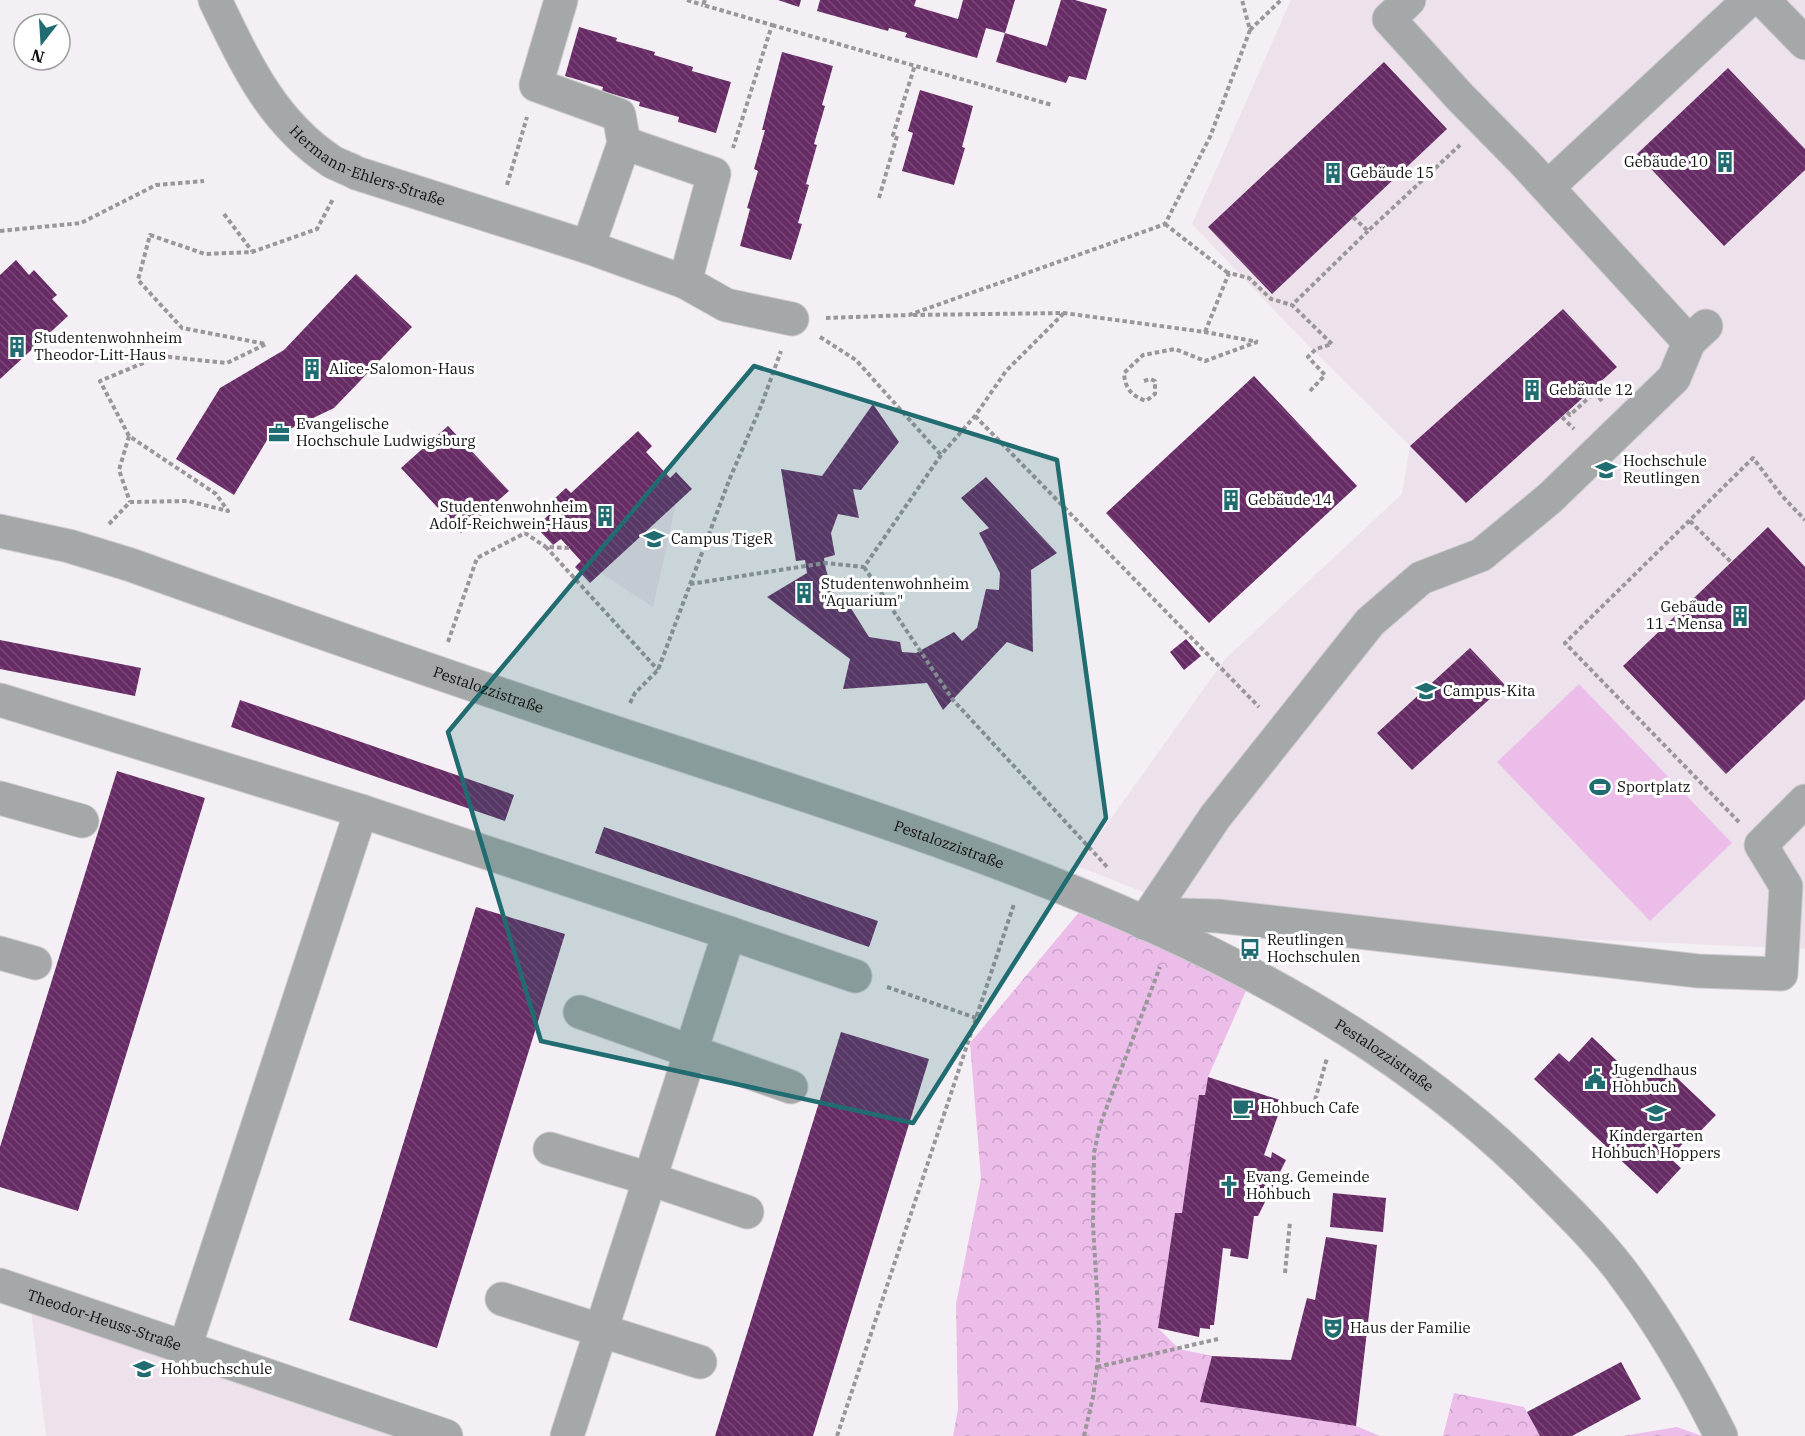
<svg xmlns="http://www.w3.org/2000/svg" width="1805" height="1436" font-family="'IBM Plex Serif',serif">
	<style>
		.built { fill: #ede2ec }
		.park { fill: url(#park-crowns) }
		.garden { fill: #ecbde9 }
		.building { fill: url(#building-back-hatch) }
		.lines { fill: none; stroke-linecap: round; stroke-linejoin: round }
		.minor-casing { stroke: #d0cbd0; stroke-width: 35 }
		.path { stroke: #9a979a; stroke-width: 4; stroke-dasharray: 4.5 3; stroke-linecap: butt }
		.minor { stroke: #a4a8a8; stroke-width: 33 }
		.marked { fill: #206c70; fill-opacity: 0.2; stroke: #206c70; stroke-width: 4.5; stroke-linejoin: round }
		.labels { text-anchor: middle; stroke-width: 6; stroke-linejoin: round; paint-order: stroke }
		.poi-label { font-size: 15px; fill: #110f11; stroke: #fff; text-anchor: start }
		.street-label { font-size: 15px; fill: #110f11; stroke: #fff }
	</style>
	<defs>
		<pattern id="park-crowns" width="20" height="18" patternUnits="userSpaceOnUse" patternTransform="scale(1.5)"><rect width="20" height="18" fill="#ecbde9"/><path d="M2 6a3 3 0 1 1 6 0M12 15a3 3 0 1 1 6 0" fill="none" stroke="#c9a1c7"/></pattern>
		<pattern id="building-back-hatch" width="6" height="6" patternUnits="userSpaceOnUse" patternTransform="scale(1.5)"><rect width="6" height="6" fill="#672b66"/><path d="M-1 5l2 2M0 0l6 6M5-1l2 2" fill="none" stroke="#774776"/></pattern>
	</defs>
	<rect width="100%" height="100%" fill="#f4eff4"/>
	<path class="built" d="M1291,0H1805V949L1488,935L1174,904L1077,866L1225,659L1402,494L1410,446L1293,330L1192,224Z
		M676,504L653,607L601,573Z
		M29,1294L446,1436H46Z"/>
	<path class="park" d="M1090,899L1253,975L1208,1077L1182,1213H1175L1158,1328L1179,1349L1212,1356L1201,1402L1356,1426L1380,1436H953L958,1409L956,1304L981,1178L970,1043Z
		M1454,1393L1524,1407L1540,1436H1443Z
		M1677,1427L1702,1436H1623Z"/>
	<path class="garden" d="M1579,684L1732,843L1650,921L1497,762Z"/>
	<path class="building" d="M778,0H801L799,7Z
		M820,0H916L914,6L958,19L963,0H1015L1005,33L986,28L977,58L905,37L907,33L889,28L888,31L817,11Z
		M1061,0H1075L1107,9L1086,80L1069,76L1066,83L996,62L1005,33L1047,46Z
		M579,27L617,38L616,41L655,52L654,55L693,67L692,71L731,82L716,133L678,122L679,117L639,106L640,102L602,91L603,87L565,76Z
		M782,52L833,66L822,105L825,106L814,144L817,145L806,184L809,185L798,223L802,224L791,260L740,246L750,209L747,208L758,171L754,169L765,130H762Z
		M1384,62L1447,129L1272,294L1208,227Z
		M1728,68L1805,149V170L1724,246L1637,154Z
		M920,90L973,106L962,147L965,148L954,185L902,171L913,133L908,131Z
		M16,260L29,275L34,270L57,295L52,299L68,316L0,379V275Z
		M356,274L412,327L334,408L267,440L234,495L176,459L220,388L284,350Z
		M1563,309L1617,367L1466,503L1410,446Z
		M1254,376L1357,486L1209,623L1106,513Z
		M873,404L899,442L861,490L853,489L859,518L838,514L831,533L835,555L824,558L826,570L838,604L847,602L869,637L900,642L902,652L916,653L954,632L962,641L977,628L986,589L999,590L1000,573L979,533L989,528L961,498L986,477L1057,553L1031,570L1033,652L1007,642L943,710L927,683L843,689L850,659L767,597L807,573L805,560L796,561L781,469L822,476Z
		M448,426L509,491L461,533L401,468Z
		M638,431L652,446L646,452L670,478L676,472L692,489L590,583L575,567L581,561L561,539L553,545L536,527L558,506L553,500L566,488L571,493Z
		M1768,527L1805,567V699L1726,774L1623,666Z
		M1186,639L1201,656L1184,670L1170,652Z
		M0,640L141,668L135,696L0,669Z
		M1470,648L1505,685L1412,770L1377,733Z
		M240,700L514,795L505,821L231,727Z
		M117,771L205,798L78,1211L0,1187V1147Z
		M604,827L878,921L869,947L595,853Z
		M476,907L565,934L437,1348L349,1320Z
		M841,1032L929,1059L813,1436H715Z
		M1592,1037L1640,1083L1660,1062L1716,1115L1688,1144L1685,1141L1670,1158L1681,1168L1657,1194L1534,1079L1559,1053L1569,1062Z
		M1208,1077L1283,1101L1264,1155L1271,1158L1272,1152L1286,1160L1258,1216H1254L1248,1259L1230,1256L1231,1249L1223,1248L1214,1325H1210V1329L1200,1328L1199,1337L1158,1328L1175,1213H1182L1199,1095H1205Z
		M1333,1193L1386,1198L1383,1232L1330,1227Z
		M1326,1237L1377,1245L1356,1426L1200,1402L1212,1356L1291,1360L1307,1298L1315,1300Z
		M1621,1362L1641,1399L1572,1436H1540L1527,1412Z"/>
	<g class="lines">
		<defs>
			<g id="minor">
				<path id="s1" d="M215,0C245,62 271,121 331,161C339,166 348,168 356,173L588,247L685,282L726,305L792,319"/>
				<path d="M561,0L536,85L619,115L624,143"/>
				<path d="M1409,0L1389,19L1460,97L1524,162L1689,342"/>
				<path d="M1763,0L1805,43"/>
				<path d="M1548,187L1749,0"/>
				<path d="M588,247L624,143L714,174L685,282"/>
				<path id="s2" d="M0,531L69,546L131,565C310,629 490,692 671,751C968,849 1292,945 1523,1166C1556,1199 1590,1231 1619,1268C1659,1321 1692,1377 1721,1436"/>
				<path d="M0,700L361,811L729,933L855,976"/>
				<path d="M0,798L82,821"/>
				<path d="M1144,923L1181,915L1218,916L1698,971L1781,974L1786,886L1761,845L1805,801"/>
				<path d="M1144,923L1215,817L1370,622L1421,578L1481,555L1550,498L1674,378L1689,342L1706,326"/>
				<path d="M0,953L35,963"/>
				<path d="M580,1012L791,1087"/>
				<path d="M550,1149L650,1179L747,1212"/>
				<path id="s3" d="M0,1285L446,1436"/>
				<path d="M502,1299L700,1362"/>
				<path d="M185,1347L361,811"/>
				<path d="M567,1436L729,933"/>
			</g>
		</defs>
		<use href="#minor" class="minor-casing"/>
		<path class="path" d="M687,0L703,5
			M705,0L703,5L772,25L733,148
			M772,25L1052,105
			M1250,30L1281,0
			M507,185L527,117
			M879,198L897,136L893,135L915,65
			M224,214L252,251
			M1353,217L1368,231L1460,145
			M1165,224L1228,273
			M0,231L81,223L156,185L204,181
			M913,315L1064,313L1205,332L1258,342
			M826,318L909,315L1165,224L1210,137L1250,30L1242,0
			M1205,332L1229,273L1249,278L1271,299L1292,305
			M820,337L856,360L941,455
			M1144,381L1150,379L1155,381V394L1146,401C1132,396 1125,389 1124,373L1143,355L1175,349L1205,361L1257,342
			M1310,391L1325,375L1308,357L1316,349L1332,344L1292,305L1368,231
			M1567,412L1570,415L1595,392L1602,401
			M975,416L1259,707
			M1562,417L1574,429
			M129,436L119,470L130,502
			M1690,521L1731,562
			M109,524L130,502L188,501L228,511L216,494L129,436L100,381L160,356L227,363L266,344L182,328L138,280L150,235L205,254L252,252L317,229L333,199
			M569,548L546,547L658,670
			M864,567L953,700L1109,869
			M690,584L825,563L864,567L941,455L975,416L1006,371L1064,313
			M448,642L477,558L525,533L546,547
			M630,703L635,693L658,670L730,478L761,406L781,351
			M1739,822L1565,643L1753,458L1782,496L1805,520
			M887,987L976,1018
			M1315,1100L1327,1058
			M1285,1273L1290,1222
			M1097,1367L1218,1339
			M837,1436L1014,904
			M1084,1436L1093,1397L1098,1359L1099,1326L1093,1225L1094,1153L1100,1125L1160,967"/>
		<use href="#minor" class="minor"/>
	</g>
	<path class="marked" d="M754,366L1057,460L1106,818L913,1123L541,1041L448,732Z"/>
	<defs>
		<symbol id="building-bare" viewBox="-9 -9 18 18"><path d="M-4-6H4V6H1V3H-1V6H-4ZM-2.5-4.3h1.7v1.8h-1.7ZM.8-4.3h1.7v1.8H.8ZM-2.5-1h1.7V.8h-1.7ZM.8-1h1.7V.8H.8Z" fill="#206c70" stroke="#fff" stroke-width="2.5" paint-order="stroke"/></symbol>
		<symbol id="office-bare" viewBox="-9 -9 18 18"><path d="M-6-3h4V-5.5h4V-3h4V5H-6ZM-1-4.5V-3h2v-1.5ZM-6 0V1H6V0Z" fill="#206c70" stroke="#fff" stroke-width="2.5" paint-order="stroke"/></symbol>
		<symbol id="university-bare" viewBox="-9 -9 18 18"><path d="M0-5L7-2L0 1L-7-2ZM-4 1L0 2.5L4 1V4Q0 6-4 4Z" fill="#206c70" stroke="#fff" stroke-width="2.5" paint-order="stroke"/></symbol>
		<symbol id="school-bare" viewBox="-9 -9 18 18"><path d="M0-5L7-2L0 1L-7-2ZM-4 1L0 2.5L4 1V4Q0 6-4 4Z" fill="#206c70" stroke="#fff" stroke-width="2.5" paint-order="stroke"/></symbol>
		<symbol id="stadium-bare" viewBox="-9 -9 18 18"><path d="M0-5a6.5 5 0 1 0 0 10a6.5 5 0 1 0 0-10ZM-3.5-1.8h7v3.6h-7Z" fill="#206c70" stroke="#fff" stroke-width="2.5" paint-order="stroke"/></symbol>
		<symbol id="bus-bare" viewBox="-9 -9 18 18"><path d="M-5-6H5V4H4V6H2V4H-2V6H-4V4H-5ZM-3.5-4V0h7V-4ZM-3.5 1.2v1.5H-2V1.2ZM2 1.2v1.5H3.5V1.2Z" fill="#206c70" stroke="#fff" stroke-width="2.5" paint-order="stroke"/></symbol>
		<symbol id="civic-bare" viewBox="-9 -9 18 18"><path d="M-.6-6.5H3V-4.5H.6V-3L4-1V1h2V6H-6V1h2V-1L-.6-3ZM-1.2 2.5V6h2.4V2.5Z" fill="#206c70" stroke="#fff" stroke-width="2.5" paint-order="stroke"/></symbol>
		<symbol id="cafe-bare" viewBox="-9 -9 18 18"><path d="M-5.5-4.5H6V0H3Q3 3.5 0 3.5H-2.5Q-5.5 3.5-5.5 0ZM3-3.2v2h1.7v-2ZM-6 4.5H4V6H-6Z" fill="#206c70" stroke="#fff" stroke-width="2.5" paint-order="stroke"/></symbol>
		<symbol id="church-bare" viewBox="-9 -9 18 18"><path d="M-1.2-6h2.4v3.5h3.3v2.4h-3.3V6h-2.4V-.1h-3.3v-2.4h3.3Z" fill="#206c70" stroke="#fff" stroke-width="2.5" paint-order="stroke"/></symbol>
		<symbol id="theatre-bare" viewBox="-9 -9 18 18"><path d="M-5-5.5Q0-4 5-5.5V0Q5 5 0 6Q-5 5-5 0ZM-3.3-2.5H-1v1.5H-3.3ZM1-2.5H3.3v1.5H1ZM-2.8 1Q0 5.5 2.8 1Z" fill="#206c70" stroke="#fff" stroke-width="2.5" paint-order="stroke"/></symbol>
	</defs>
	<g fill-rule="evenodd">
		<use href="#building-bare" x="1710" y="147" width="30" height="30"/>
		<use href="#building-bare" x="1318" y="158" width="30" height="30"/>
		<use href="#building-bare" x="2" y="332" width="30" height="30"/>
		<use href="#building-bare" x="297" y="354" width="30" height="30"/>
		<use href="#building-bare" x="1517" y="375" width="30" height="30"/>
		<use href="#office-bare" x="264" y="418" width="30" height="30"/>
		<use href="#university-bare" x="1591" y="455" width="30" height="30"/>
		<use href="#building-bare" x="1216" y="485" width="30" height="30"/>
		<use href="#building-bare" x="590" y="501" width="30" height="30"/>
		<use href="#school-bare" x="639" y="524" width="30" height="30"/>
		<use href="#building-bare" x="789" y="578" width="30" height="30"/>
		<use href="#building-bare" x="1725" y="601" width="30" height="30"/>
		<use href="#school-bare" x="1411" y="676" width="30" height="30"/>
		<use href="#stadium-bare" x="1585" y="772" width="30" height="30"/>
		<use href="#bus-bare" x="1235" y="934" width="30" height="30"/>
		<use href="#civic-bare" x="1580" y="1064" width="30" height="30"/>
		<use href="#cafe-bare" x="1228" y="1093" width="30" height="30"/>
		<use href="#school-bare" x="1641" y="1098" width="30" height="30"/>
		<use href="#church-bare" x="1214" y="1171" width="30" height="30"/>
		<use href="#theatre-bare" x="1318" y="1313" width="30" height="30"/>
		<use href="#school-bare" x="129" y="1354" width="30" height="30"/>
	</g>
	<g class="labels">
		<g class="poi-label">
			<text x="1708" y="167" text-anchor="end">Gebäude 10</text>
			<text x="1350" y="178">Gebäude 15</text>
			<text x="34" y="343">Studentenwohnheim<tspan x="34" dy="17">Theodor-Litt-Haus</tspan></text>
			<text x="329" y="374">Alice-Salomon-Haus</text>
			<text x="1549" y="395">Gebäude 12</text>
			<text x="296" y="429">Evangelische<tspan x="296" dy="17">Hochschule Ludwigsburg</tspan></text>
			<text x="1623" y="466">Hochschule<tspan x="1623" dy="17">Reutlingen</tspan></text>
			<text x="1248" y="505">Gebäude 14</text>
			<text x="588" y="512" text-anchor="end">Studentenwohnheim<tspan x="588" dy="17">Adolf-Reichwein-Haus</tspan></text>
			<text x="671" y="544">Campus TigeR</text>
			<text x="821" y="589">Studentenwohnheim<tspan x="821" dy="17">"Aquarium"</tspan></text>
			<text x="1723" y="612" text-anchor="end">Gebäude<tspan x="1723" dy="17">11 - Mensa</tspan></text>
			<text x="1443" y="696">Campus-Kita</text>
			<text x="1617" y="792">Sportplatz</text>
			<text x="1267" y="945">Reutlingen<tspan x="1267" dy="17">Hochschulen</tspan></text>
			<text x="1612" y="1075">Jugendhaus<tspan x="1612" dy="17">Hohbuch</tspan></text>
			<text x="1260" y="1113">Hohbuch Cafe</text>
			<text x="1656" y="1141" text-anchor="middle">Kindergarten<tspan x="1656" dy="17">Hohbuch Hoppers</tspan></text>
			<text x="1246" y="1182">Evang. Gemeinde<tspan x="1246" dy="17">Hohbuch</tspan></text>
			<text x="1350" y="1333">Haus der Familie</text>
			<text x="161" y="1374">Hohbuchschule</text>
		</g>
		<g class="street-label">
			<text dy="5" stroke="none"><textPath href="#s1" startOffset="236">Hermann-Ehlers-Straße</textPath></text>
			<text dy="5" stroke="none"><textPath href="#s2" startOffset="514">Pestalozzistraße</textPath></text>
			<text dy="5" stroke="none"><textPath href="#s2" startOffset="1000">Pestalozzistraße</textPath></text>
			<text dy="5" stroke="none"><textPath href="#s2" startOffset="1485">Pestalozzistraße</textPath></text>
			<text dy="5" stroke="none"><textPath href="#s3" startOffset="110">Theodor-Heuss-Straße</textPath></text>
		</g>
	</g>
	<g transform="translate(42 42) rotate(197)"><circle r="28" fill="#ffffff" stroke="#a09fa0" stroke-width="1.5"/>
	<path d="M0-4.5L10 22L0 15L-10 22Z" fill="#206c70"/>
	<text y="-9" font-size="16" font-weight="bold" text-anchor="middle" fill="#110f11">N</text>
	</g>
</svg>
